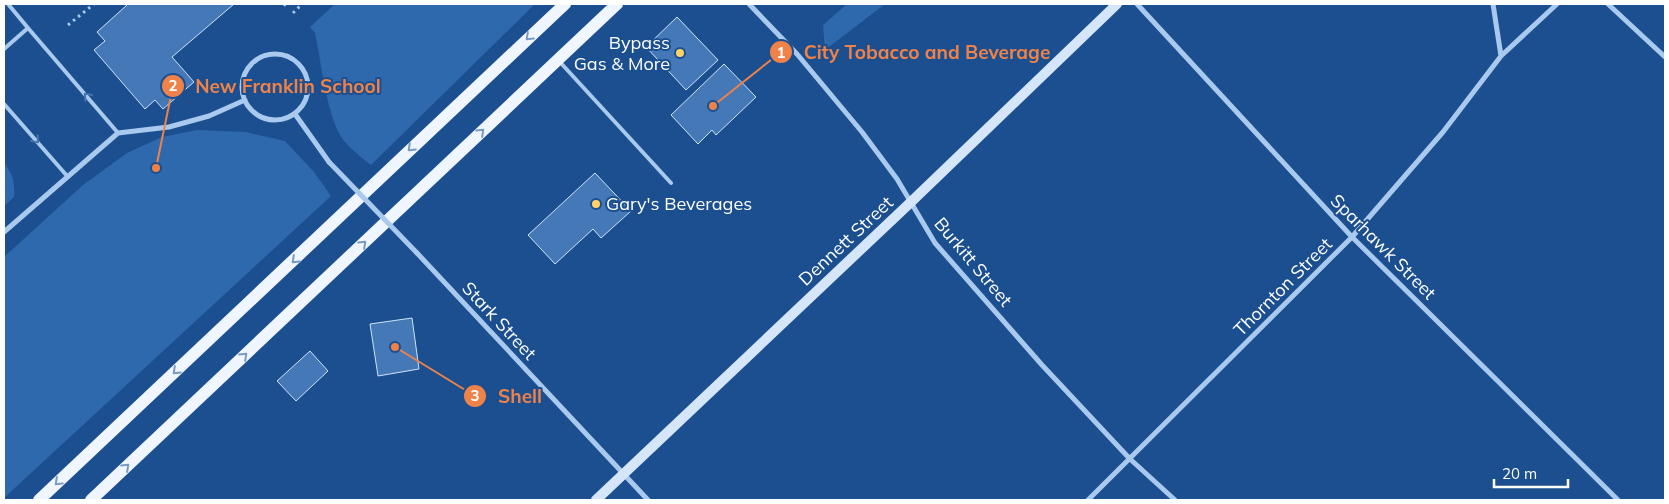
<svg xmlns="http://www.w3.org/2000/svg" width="1669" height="504" font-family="Mulish,sans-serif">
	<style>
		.green { fill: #2e69ad }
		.building { fill: #4478b7; stroke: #cfe3fa }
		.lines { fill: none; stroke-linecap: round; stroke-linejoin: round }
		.path { stroke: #a9c9ee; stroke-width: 3; stroke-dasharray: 2.5 4; stroke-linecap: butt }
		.lane { stroke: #a9c9ee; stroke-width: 4 }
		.street { stroke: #a9c9ee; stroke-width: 5 }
		.secondary { stroke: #d6e6fa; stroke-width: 10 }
		.primary { stroke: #f0f6ff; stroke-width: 12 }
		.street-bridge { stroke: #a9c9ee; stroke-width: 5 }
		.oneway { stroke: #7b9ac1 }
		.oneway2 { stroke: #4674ac }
		.poi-dot { fill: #ffd166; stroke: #1b4f8f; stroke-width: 2 }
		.labels { text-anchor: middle; stroke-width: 4; stroke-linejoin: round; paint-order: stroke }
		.poi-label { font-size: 18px; fill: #fff; stroke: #1b4f8f; text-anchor: end }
		.street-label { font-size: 18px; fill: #fff; stroke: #1b4f8f }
		.leader { fill: none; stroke: #ee8249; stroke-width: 2 }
		.callout-dot { fill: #ee8249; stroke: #1b4f8f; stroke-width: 2 }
		.mark-label { font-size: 15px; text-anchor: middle; font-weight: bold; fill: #fff }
		.callout-label { font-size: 19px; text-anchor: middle; font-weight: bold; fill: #ee8249; stroke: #1b4f8f; stroke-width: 4; stroke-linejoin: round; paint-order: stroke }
	</style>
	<rect width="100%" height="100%" fill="#1b4f8f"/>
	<path class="green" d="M335,4H535L371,165C362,158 352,150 345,142C327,122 321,60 315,33L310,27Z
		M847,4H885L825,50L823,25Z
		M197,130L245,132L285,141L314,172L331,196L4,498V257L83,185L127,153L162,137Z
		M4,163C13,174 15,183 14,197L4,206Z"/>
	<path class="building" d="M126,4H234L172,57L194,82L163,109L155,100L145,109L94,50L105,41L97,32L127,5Z
		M677,17L718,60L686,90L646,47Z
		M724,64L756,97L716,135L712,130L698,144L671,115Z
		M595,173L631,211L601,238L593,229L555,264L528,235Z
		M412,318L419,369L378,376L370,324Z
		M310,351L328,371L296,401L277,381Z"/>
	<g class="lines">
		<path class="path" d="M284,4L288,8
			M293,13L302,4
			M68,25L94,4"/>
		<path class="lane" d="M8,4L28,28
			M4,49L28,28L118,133
			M559,61L671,183
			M4,104L68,177"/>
		<path class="street" d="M749,4L797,54L862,132L897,179L935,243L1042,365L1130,459L1175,500
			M1137,4L1352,237L1618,500
			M1493,4L1501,56
			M1608,4L1665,57
			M242 87a33 33 0 1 1 66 0a33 33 0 1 1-66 0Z
			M295,114L329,162
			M4,232L118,133L169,127L209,116L245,100
			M417,253L648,500
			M1088,500L1352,237L1443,132L1501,56L1557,4"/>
		<path class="secondary" d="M596,500L911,202L1117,4"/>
		<path class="primary" d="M39,500L565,4
			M91,500L617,4"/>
		<path class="street-bridge" d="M329,162L417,253"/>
	</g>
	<defs><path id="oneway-chevron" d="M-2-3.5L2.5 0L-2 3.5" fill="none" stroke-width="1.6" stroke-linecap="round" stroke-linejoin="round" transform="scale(1.25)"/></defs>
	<g class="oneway">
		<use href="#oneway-chevron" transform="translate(529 37) rotate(137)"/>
		<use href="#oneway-chevron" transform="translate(481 132) rotate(-43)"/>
		<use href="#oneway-chevron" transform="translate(411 148) rotate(136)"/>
		<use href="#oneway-chevron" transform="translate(363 244) rotate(-43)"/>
		<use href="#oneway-chevron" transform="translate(295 260) rotate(137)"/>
		<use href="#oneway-chevron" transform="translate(244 356) rotate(-43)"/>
		<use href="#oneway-chevron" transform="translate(176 371) rotate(137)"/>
		<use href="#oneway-chevron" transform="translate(126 467) rotate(-43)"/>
		<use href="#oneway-chevron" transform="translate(58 482) rotate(137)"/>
	</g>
	<g class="oneway2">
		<use href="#oneway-chevron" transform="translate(87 96) rotate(-131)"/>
		<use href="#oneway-chevron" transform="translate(36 140) rotate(49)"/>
	</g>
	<g class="poi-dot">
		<circle cx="680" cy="53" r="5"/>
		<circle cx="596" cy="204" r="5"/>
	</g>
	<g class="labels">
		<g class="poi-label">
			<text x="670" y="49">Bypass<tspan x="670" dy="21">Gas &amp; More</tspan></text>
			<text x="606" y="210" text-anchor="start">Gary's Beverages</text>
		</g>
		<g class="street-label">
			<text transform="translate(846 241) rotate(-43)" y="6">Dennett Street</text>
			<text transform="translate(1383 247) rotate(45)" y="6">Sparhawk Street</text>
			<text transform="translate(973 262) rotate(50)" y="6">Burkitt Street</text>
			<text transform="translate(1283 287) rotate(-45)" y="6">Thornton Street</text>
			<text transform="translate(499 321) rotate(47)" y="6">Stark Street</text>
		</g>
	</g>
	<path class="leader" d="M713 106L781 52M156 168L173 86M395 347L475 396"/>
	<g class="callout-dot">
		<circle cx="713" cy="106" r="5"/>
		<circle cx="156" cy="168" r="5"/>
		<circle cx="395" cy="347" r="5"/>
		<circle cx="781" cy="52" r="12"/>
		<circle cx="173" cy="86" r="12"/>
		<circle cx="475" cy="396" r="12"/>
	</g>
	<g class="mark-label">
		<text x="781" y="58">1</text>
		<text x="173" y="91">2</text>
		<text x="475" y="401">3</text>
	</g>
	<g class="callout-label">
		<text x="927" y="59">City Tobacco and Beverage</text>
		<text x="288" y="93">New Franklin School</text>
		<text x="520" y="403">Shell</text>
	</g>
	<rect width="1669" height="504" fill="none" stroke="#ffffff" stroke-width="10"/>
	<path d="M1494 479v8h74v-8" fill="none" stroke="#ffffff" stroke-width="2.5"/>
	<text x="1502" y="479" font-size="15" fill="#ffffff" stroke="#1b4f8f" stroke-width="4" paint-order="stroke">20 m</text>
</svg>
